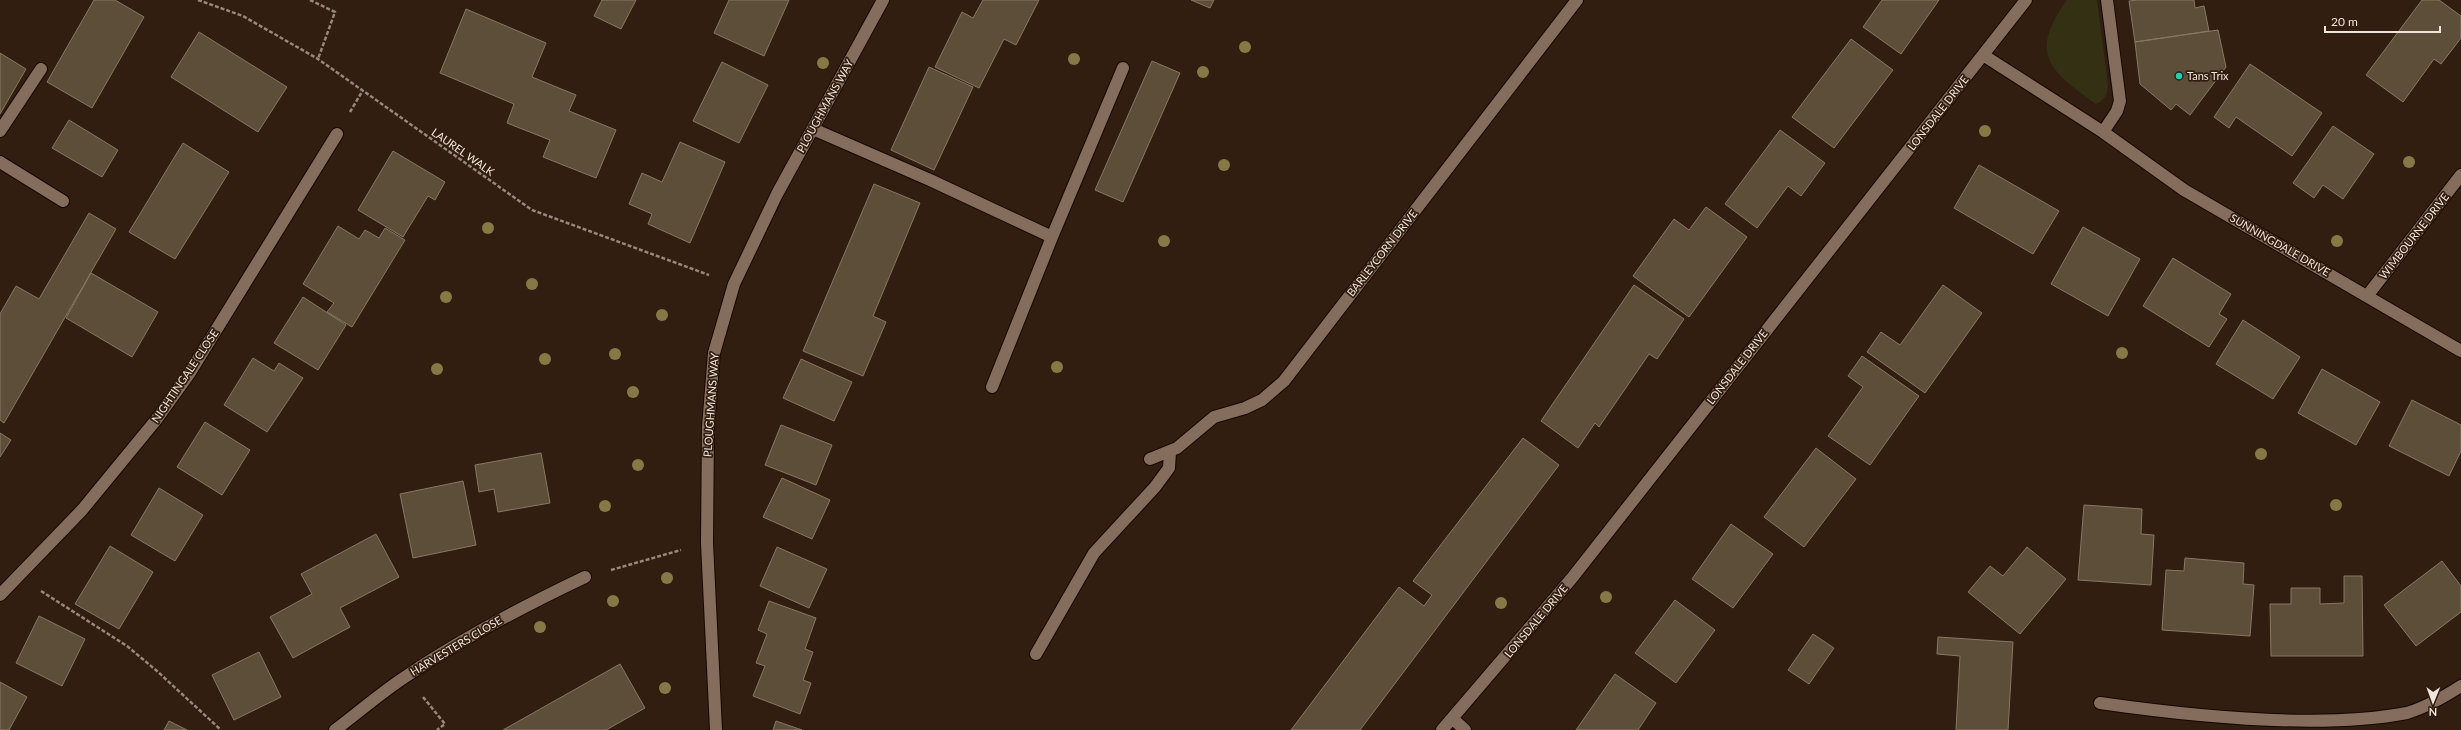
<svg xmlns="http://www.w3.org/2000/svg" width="2461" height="730" font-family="Lato,sans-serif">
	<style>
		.green { fill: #343013 }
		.building { fill: #5c4e39; stroke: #877862 }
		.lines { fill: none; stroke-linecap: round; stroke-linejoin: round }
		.minor-casing { stroke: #180700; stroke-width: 14 }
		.path { stroke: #97877c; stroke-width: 2.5; stroke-dasharray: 4 2; stroke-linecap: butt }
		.minor { stroke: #856d5e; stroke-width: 12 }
		.tree { fill: #877946 }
		.poi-dot { fill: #11d5b4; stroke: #311e11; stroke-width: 1.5 }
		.labels { text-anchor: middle; stroke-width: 3.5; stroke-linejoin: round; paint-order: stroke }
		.poi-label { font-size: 11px; fill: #f1e4db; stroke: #311e11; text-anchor: start }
		.street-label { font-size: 11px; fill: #f1e4db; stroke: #311e11 }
	</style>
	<rect width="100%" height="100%" fill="#311e11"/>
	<path class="green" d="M2067,0H2097L2108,85C2108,94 2104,101 2096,104C2049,70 2028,54 2067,0Z"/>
	<path class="building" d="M94,0H115L144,17L92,108L47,82Z
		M602,0H636L621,29L594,16Z
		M729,0H789L764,56L714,33Z
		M983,0H1039L1016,45L1004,39L979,88L935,67L962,12L973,18Z
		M1191,0H1214L1210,8Z
		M1882,0H1939L1901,54L1863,27Z
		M2138,0H2194L2195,8L2204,6L2209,31L2135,42L2129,1Z
		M2422,0H2439L2461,16V38L2441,64L2434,59L2403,102L2366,75Z
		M466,9L546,43L532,77L576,95L569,111L616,130L596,178L543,157L550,140L507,123L514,104L440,73Z
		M2218,30L2226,67L2190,115L2176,104L2171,110L2140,84L2135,42Z
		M199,32L287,87L258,132L171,77Z
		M1851,39L1893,70L1834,148L1792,117Z
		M0,53L26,69L0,114Z
		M1152,61L1180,73L1123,202L1095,190Z
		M722,62L768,85L739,143L693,121Z
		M2250,64L2322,113L2292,156L2236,117L2229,128L2214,117Z
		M929,67L973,87L934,170L891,150Z
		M69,120L118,150L102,177L52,148Z
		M2333,126L2374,154L2343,199L2323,185L2314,198L2293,183Z
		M1780,130L1825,163L1801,196L1788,186L1757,228L1725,204Z
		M680,142L725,162L690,243L648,224L652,214L629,204L642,173L662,182Z
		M183,143L229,172L175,259L129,232Z
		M393,151L445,182L435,200L428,196L403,237L358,210Z
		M1979,165L2059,211L2033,254L1954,208Z
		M874,184L920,203L873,316L886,322L863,376L803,351Z
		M1706,207L1747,237L1689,317L1633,276L1674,219L1689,230Z
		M89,213L116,229L4,423L0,420V314L16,286L39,299Z
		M338,226L359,239L365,230L379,238L385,228L405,240L352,327L327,312L334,303L303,284Z
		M2083,227L2140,259L2108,316L2051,284Z
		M2173,258L2231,294L2219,314L2227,319L2209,347L2143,306Z
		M91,273L158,312L132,357L66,318Z
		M1634,285L1684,319L1657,359L1649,354L1599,427L1595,423L1578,448L1541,421Z
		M1943,285L1982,313L1925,393L1867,352L1881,332L1900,345Z
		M303,297L346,325L318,370L274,343Z
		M2243,320L2300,357L2273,399L2216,364Z
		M1862,356L1919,396L1870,465L1828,436L1863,387L1848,376Z
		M253,358L274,371L279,363L303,378L267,432L224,405Z
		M801,359L852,382L834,421L783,398Z
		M2322,369L2380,402L2356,445L2298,413Z
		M2412,400L2461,425V451L2449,476L2389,446Z
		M205,422L250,450L222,495L177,467Z
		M781,425L832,445L816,485L765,465Z
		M0,433L11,440L0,457Z
		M1523,438L1559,465L1360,730H1291L1399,587L1424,606L1432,595L1413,581Z
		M1816,448L1856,479L1804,547L1764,517Z
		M541,453L550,503L498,512L494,489L479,492L475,465Z
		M782,478L830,500L812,539L763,517Z
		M463,481L476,545L413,558L400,494Z
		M159,488L203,515L175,561L131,535Z
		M2084,505L2142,509L2141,534L2154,535L2151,585L2078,580Z
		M1731,524L1773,554L1733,608L1692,579Z
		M376,534L399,577L340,608L350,627L293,658L270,617L312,594L301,574Z
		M110,546L153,572L119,629L75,604Z
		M777,547L827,569L809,608L760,586Z
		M2027,547L2066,579L2020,634L1968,592L1990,566L2003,576Z
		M2185,558L2244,563L2243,584L2254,585L2250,636L2162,630L2166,570L2184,571Z
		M2442,561L2461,586V612L2416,646L2384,605Z
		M2344,576H2362L2363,656H2271L2270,604H2291V588H2320V604L2344,603Z
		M1675,600L1715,630L1676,683L1635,653Z
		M769,601L816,618L805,649L813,652L803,680L811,683L800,714L753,696L765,666L756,663L767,634L758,630Z
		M39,616L85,639L62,686L16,663Z
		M1813,634L1834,648L1809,684L1788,670Z
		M1938,637L2013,642L2008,730H1956L1960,656L1937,654Z
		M259,652L281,697L234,720L212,675Z
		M620,664L645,708L606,730H503Z
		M1615,674L1656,703L1638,730H1576Z
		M0,682L27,697L9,730H0Z
		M169,721L187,730H164Z
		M776,721L802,730H773Z"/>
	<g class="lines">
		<defs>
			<path id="minor" d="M1983,55L2103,132L2184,190L2461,351
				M813,129L930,180L1052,237L992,387
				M0,131L41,69
				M2103,132L2117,111L2120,101L2107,0
				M0,162L63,201
				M1052,237L1123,68
				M2367,296L2461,175
				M1150,459L1177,448L1214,417L1245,408L1262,400L1284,381L1577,0
				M0,595L82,510L156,420L189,374L337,134
				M1036,654L1094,553L1155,487L1169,468L1170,452
				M2100,703C2191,716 2318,730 2407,713C2427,707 2444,697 2461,686
				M1453,719L1465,730
				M335,730C359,712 383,691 408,675C464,637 524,606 585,577
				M716,730L707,543L708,427L714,353L734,284L777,194L883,0
				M1442,730L1572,578L2026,0"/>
		</defs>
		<use href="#minor" class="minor-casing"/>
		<path class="path" d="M198,0L243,16L318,59L532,210L709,275
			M310,0L335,12L318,59
			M350,112L363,90
			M611,570L681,550
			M41,591L127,646L157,671L221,730
			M423,697L445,724L437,730"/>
		<use href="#minor" class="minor"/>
	</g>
	<g class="tree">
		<circle cx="1245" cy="47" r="6"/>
		<circle cx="1074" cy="59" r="6"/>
		<circle cx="823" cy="63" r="6"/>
		<circle cx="1203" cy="72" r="6"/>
		<circle cx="1985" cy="131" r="6"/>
		<circle cx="2409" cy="162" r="6"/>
		<circle cx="1224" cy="165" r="6"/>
		<circle cx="488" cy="228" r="6"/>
		<circle cx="1164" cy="241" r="6"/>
		<circle cx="2337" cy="241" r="6"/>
		<circle cx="532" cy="284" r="6"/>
		<circle cx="446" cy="297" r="6"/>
		<circle cx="662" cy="315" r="6"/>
		<circle cx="2122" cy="353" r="6"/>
		<circle cx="615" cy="354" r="6"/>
		<circle cx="545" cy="359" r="6"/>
		<circle cx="1057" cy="367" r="6"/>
		<circle cx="437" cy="369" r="6"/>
		<circle cx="633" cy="392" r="6"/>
		<circle cx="2261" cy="454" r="6"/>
		<circle cx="638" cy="465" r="6"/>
		<circle cx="2336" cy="505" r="6"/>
		<circle cx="605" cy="506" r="6"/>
		<circle cx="667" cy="578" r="6"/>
		<circle cx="1606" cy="597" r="6"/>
		<circle cx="613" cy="601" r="6"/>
		<circle cx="1501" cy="603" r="6"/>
		<circle cx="540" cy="627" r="6"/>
		<circle cx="665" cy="688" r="6"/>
	</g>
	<circle class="poi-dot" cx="2179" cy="76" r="4"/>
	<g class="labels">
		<g class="poi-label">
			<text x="2187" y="80">Tans Trix</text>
		</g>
		<g class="street-label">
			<text transform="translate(825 106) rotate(-61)" y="4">PLOUGHMANS WAY</text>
			<text transform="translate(1938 113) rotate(-52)" y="4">LONSDALE DRIVE</text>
			<text transform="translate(463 152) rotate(35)" y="4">LAUREL WALK</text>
			<text transform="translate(2414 236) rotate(-52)" y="4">WIMBOURNE DRIVE</text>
			<text transform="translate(2280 245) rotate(30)" y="4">SUNNINGDALE DRIVE</text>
			<text transform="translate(1382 253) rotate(-52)" y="4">BARLEYCORN DRIVE</text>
			<text transform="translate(1737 367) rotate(-52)" y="4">LONSDALE DRIVE</text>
			<text transform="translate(185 376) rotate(-56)" y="4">NIGHTINGALE CLOSE</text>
			<text transform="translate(711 405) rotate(-86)" y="4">PLOUGHMANS WAY</text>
			<text transform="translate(1536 621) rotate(-50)" y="4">LONSDALE DRIVE</text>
			<text transform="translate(456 646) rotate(-31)" y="4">HARVESTERS CLOSE</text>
		</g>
	</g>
	<g transform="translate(2433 702) rotate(181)" stroke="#311e11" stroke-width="3" paint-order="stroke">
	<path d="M0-3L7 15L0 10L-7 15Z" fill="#f1e4db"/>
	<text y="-6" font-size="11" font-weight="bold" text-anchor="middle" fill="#f1e4db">N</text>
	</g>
	<path d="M2325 26v6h115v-6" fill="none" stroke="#f1e4db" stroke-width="2"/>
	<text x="2331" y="26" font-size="12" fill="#f1e4db" stroke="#311e11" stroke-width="3" paint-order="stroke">20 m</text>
</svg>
